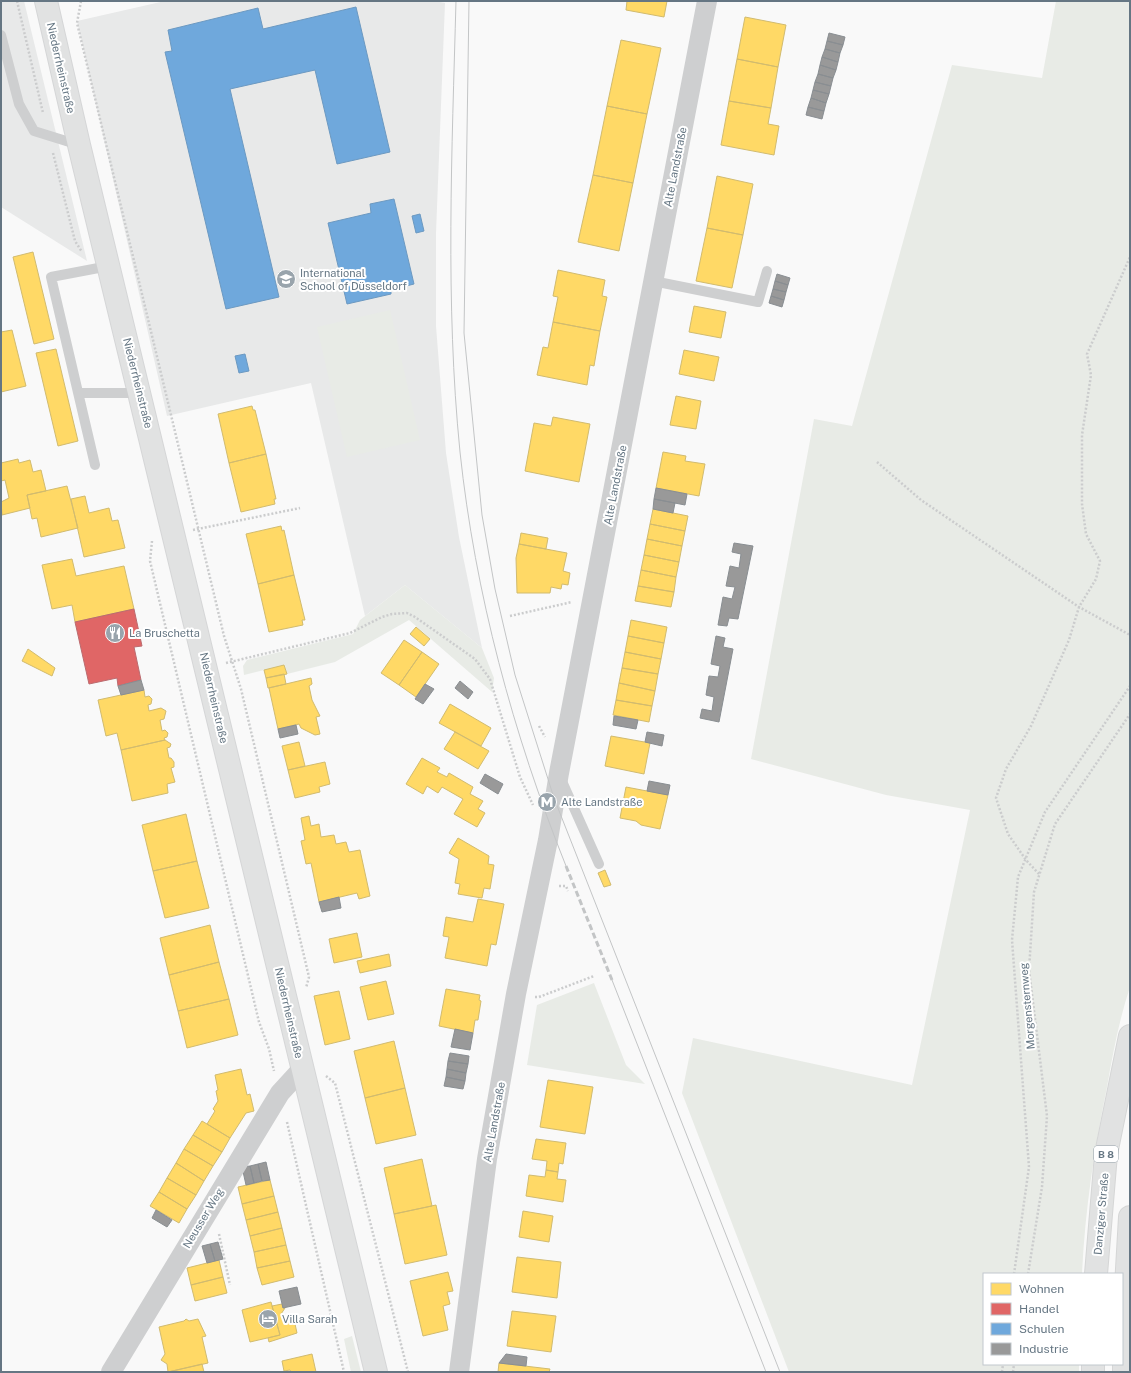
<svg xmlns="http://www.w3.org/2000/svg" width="1131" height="1373" font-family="'Public Sans',sans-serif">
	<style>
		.built { fill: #e8e9e9 }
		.green { fill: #e8ebe6 }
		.homes { fill: #ffd966; stroke: #d1bb6f }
		.shops { fill: #e06666; stroke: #bb6b6f }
		.schools { fill: #6fa8dc; stroke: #6c99c1 }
		.industry { fill: #999; stroke: #898e92 }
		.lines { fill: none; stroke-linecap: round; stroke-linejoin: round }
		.secondary-casing { stroke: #d5d6d7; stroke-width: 24 }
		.trunk-casing { stroke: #d5d6d6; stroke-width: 24 }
		.path { stroke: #cbcccd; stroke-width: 2.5; stroke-dasharray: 2 2; stroke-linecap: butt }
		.service { stroke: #cecfd0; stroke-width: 10 }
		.minor { stroke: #cecfd0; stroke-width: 20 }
		.secondary { stroke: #e1e2e2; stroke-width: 22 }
		.trunk { stroke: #e1e2e2; stroke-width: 22 }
		.tram { stroke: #c3c5c6; stroke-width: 1 }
		.rail { stroke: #c3c5c6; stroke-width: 3; stroke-dasharray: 6 3; stroke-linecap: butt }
		.labels { text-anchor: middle; stroke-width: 4; stroke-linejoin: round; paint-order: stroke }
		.shield { fill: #fff; stroke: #939fa8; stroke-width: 1 }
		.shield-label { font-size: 10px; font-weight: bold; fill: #657683 }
		.street-label { font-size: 11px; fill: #657683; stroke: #fff }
		.poi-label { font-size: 11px; fill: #657683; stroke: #fff; text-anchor: start }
	</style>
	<rect width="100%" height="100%" fill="#f9f9f9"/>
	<path class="built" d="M1,1H24L87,261L1,207Z
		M165,1H434L445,3L436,233V326L446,453L459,537L482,648L405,585L365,616L311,383L167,416L77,21Z"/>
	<path class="green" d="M1056,1H1130V987C1119,1020 1113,1053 1107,1087C1094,1150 1085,1211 1082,1274H984V1364H1079V1372H789L682,1093L693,1038L912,1085L970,810L886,795L751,759L814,419L852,426L952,65L1042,78Z
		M390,310L420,440L347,457L317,327Z
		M405,585L482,648L494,678L492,692L409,620L335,662L287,674L284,665L244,675L243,666L247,660L353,634L360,620Z
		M594,983L626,1065L645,1084L527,1065L537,1005Z
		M352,1336L361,1372H351L344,1339Z"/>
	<path class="homes" d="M627,1H667L664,17L626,10Z
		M745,17L786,25L778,67L737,59Z
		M621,40L661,48L647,114L607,106Z
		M737,59L778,67L771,108L729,101Z
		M729,101L771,108L768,124L779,126L774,155L721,145Z
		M607,106L647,114L633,183L593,175Z
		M593,175L633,183L619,251L578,242Z
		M717,176L753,184L743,235L707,228Z
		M707,228L743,235L732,288L696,281Z
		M33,252L54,339L34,344L13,257Z
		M558,270L605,280L602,296L607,297L600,331L553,322L558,297L553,296Z
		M694,306L726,312L721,338L689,332Z
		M553,322L600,331L594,366L590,365L587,385L537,375L543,347L548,348Z
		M12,330L26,386L1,392V332Z
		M56,349L78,441L58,446L36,353Z
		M684,350L719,357L714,381L679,374Z
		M676,396L701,401L696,429L670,425Z
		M252,406L253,410H255L266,454L229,463L218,414Z
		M553,417L590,424L579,482L525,471L534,423L551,426Z
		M663,452L686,456L685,461L705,464L699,496L656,488Z
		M266,454L276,499H274L275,504L241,512L229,463Z
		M18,459L19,463L30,460L33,472L41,470L46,491L27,495L30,508L2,515L1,502L9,498L5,480L1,481V463Z
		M67,486L78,528L41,537L37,518L32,519L27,495Z
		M85,496L89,513L109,508L112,521L118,520L125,548L84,557L71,499Z
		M653,509L688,516L685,531L650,524Z
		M650,524L685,531L682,546L647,539Z
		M281,526L282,531L284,530L294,575L258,584L246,534Z
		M521,533L548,538L546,549L519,544Z
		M647,539L682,546L679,562L644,555Z
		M519,544L567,553L563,571L570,573L568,585L562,584L561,589L551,587L550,593H517L516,558Z
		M644,555L679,562L676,577L641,570Z
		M72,559L76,576L124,566L134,609L75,622L72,605L52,609L42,565Z
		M641,570L676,577L674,592L638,586Z
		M294,575L305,620H302L303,625L269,632L258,584Z
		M638,586L674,592L671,607L635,601Z
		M631,620L667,627L664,643L628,636Z
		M416,627L430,639L424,646L410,634Z
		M628,636L664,643L661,659L625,652Z
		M404,640L422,652L399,685L381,673Z
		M28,649L55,668L52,676L22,661Z
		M422,652L439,664L416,697L399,685Z
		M625,652L661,659L658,674L622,668Z
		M284,665L287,674L266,678L264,670Z
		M622,668L658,674L655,691L619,683Z
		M284,674L286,684L268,688L266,678Z
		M311,678L312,684L309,686L312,700L320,716L316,717L320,734L315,735L301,728L299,724L278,729L269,688Z
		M619,683L655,691L652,706L616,700Z
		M144,690L145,697L149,696L152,699L151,704L148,705L149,711L161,708L166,711L164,719L160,720L162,731L165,730L168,733L167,737L164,738L165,740L121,750L117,733L106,736L98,700Z
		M616,700L652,706L649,722L613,715Z
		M450,704L491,728L481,746L439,723Z
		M455,732L489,751L478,769L444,749Z
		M611,736L650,743L644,774L605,766Z
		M165,740L171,744L170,747L167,748L169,758H171L174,762V767L171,768L175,782L167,784L168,793L132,801L121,750Z
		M299,742L305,766L288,770L282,746Z
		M422,758L440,768L437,772L447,777L449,773L473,787L470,794L483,801L478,809L485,813L477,827L454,814L463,799L442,787L438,793L427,786L423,794L406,784Z
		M325,762L330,784L319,787L320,792L295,798L288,770Z
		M626,787L668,795L660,829L641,825L636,821L620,818Z
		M186,814L197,861L153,871L142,825Z
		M309,816L311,826L319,824L321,837L334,835L336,844L346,842L349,852L360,850L370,896L359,899L357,893L319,902L311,863L306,864L301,841L305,840L301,818Z
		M458,838L489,856L488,864L494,865L490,889L484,888L482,898L458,894L460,884L455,883L459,859L449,853Z
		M197,861L209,908L165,918L153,871Z
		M605,870L611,885L604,887L598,873Z
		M478,899L504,904L496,945L491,944L487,966L445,958L449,937L443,936L446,917L473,922Z
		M210,925L219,962L169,975L160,938Z
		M357,933L362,957L334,963L329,939Z
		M389,954L391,966L360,973L357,961Z
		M219,962L229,999L178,1011L169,975Z
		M386,981L394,1014L368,1020L360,987Z
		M446,989L480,995L479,1000L481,1001L478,1020H475L473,1033L439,1026Z
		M339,991L350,1039L325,1045L314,996Z
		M229,999L238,1035L187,1048L178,1011Z
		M394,1041L405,1088L365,1098L354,1051Z
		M241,1069L247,1095L250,1094L254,1111L246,1113L230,1138L207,1124L215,1111L213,1109L218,1101L216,1091L218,1090L215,1075Z
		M548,1080L593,1087L585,1134L540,1127Z
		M405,1088L416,1135L376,1144L365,1098Z
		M202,1121L230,1138L222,1152L193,1135Z
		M193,1135L222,1152L213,1166L184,1149Z
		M536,1139L566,1143L563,1164L559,1163L558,1172L546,1170L547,1161L532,1159Z
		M184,1149L213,1166L204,1181L176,1163Z
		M422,1159L432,1206L394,1214L384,1168Z
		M176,1163L204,1181L196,1195L167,1178Z
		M546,1170L558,1172L557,1179L566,1180L563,1202L526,1196L529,1175L545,1177Z
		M167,1178L196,1195L187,1209L159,1192Z
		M270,1180L274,1196L242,1204L238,1187Z
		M159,1192L187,1209L179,1223L150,1206Z
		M274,1196L278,1212L246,1220L242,1204Z
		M436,1205L447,1255L405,1264L394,1214Z
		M523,1211L553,1216L549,1242L519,1237Z
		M278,1212L282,1228L250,1236L246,1220Z
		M282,1228L286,1245L254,1252L250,1236Z
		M286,1245L290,1261L257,1268L254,1252Z
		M517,1257L561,1262L557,1298L512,1292Z
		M219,1260L223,1277L191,1285L187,1268Z
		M290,1261L294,1277L262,1285L257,1268Z
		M448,1272L453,1291L447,1292L450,1304L443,1306L448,1330L423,1336L410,1281Z
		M223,1277L227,1293L195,1301L191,1285Z
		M271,1302L280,1335L250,1342L242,1310Z
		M282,1304L283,1308H285L281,1314L295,1324L297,1333L269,1342L268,1338L280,1335L272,1306Z
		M512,1311L556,1316L551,1352L507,1346Z
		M186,1319L189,1321L198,1319L206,1336L202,1337L208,1363L168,1372L167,1364L161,1360L165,1354L159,1327L184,1321Z
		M312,1354L316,1372H291L290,1370L284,1371L282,1361Z
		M499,1363L550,1369L549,1372H498Z
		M202,1364L204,1372H167H168Z"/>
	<path class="shops" d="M134,609L142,646L134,647L141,680L118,686L117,678L89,684L75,622Z"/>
	<path class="schools" d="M356,7L390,152L337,164L315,70L230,89L279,297L226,309L165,52L172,51L168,30L258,8L263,29Z
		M394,199L414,284L391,290V294L347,304L328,223L371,213L370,204Z
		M420,214L424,231L416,233L412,216Z
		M245,354L249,371L239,373L235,356Z"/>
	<path class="industry" d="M829,33L845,37L843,45L827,41Z
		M827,41L843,45L840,53L825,49Z
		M825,49L840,53L838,62L822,57Z
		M822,57L838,62L836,70L820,65Z
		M820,65L836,70L833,78L818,74Z
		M818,74L833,78L831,86L815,82Z
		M815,82L831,86L829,94L813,90Z
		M813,90L829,94L826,103L811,98Z
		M811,98L826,103L824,111L808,107Z
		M808,107L824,111L822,119L806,115Z
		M777,274L790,278L788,285L775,281Z
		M775,281L788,285L786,292L773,289Z
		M773,289L786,292L784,300L771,296Z
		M771,296L784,300L782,307L769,303Z
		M656,488L687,494L685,505L654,499Z
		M654,499L675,503L673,513L653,509Z
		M734,543L753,546L738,619L729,618L727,626L718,625L723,597L732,599L735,587L726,586L730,566L739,568L741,554L732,552Z
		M716,636L725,638L723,647L733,649L719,722L700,718L702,709L712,711L714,697L706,695L709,676L718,677L720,666L711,664Z
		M141,680L144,690L121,695L118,686Z
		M460,681L473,692L468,699L455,688Z
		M425,684L434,689L423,704L415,699Z
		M614,716L638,720L636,729L613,725Z
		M296,725L298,734L280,738L278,729Z
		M647,732L664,735L662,746L645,742Z
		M485,774L503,784L498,794L480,783Z
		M649,781L670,785L668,795L647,791Z
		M339,897L341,908L322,912L319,902Z
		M455,1029L473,1033L470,1050L451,1047Z
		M450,1053L469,1056L468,1064L448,1061Z
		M448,1061L468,1064L466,1073L447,1069Z
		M447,1069L466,1073L465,1081L446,1077Z
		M446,1077L465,1081L463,1089L444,1086Z
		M266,1162L270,1180L262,1181L258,1164Z
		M258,1164L262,1181L254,1183L250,1166Z
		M250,1166L254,1183L246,1185L242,1167Z
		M156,1210L172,1220L167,1227L152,1218Z
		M218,1242L223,1259L215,1261L210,1244Z
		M210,1244L215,1261L207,1263L202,1246Z
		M297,1287L301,1304L283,1308L279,1291Z
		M506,1354L527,1357L526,1366L499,1363Z"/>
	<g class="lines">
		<defs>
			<path id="secondary" d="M46,1L79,145L376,1372"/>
			<path id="trunk" d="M1096,1274L1106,1154L1130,1036
				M1093,1372V1364
				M1124,1372V1321L1130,1217"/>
		</defs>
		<use href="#secondary" class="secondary-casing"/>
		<use href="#trunk" class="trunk-casing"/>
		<path class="path" d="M17,1L43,113
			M81,1L77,23L224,636L241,689L309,977L306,988
			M53,153L75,241L82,252
			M877,462L921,500L1079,607L1130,635
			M193,530L300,508
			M152,541L150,561L259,1022L269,1049L274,1071
			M510,616L572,602
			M226,663L350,633L382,617L392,614L407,613L415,617L475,659L490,679L520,777L533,805
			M539,726L545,737
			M1039,874L1026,860L1008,834L996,798L1006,769L1031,726L1069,640L1079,607L1096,579L1100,561L1086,534L1082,504V435L1091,375L1087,354L1130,257
			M559,886H566L568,891
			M535,997H539L594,976
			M326,1076L335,1083L408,1372
			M287,1122L344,1372
			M219,1234L230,1285
			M1014,1274L1029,1167L1012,940L1018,877L1045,812L1130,686
			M1028,1274L1042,1187L1047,1116L1029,970L1034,892L1055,824L1130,714
			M1002,1372L1003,1364
			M1013,1372L1014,1364"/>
		<path class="service" d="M1,35L19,104L34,131L79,145
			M653,281L758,302L767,271
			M79,393H140
			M95,465L51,277L109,266
			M561,779L599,864"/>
		<path class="minor" d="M111,1372L280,1093L302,1069
			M459,1372L487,1159L516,994L548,840L559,773L707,1"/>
		<use href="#secondary" class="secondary"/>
		<use href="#trunk" class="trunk"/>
		<path class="tram" d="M456,1C452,151 445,302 460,452C475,593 513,734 566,866
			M469,1L464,333L482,515L495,589L515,675L554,798L780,1372
			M612,980L766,1372"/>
		<path class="rail" d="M566,866L612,980"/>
	</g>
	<defs>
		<symbol id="school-disc" viewBox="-11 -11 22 22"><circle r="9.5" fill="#99a4ac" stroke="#fff"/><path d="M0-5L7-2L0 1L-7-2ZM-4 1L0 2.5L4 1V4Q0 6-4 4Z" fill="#fff"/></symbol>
		<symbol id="restaurant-disc" viewBox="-11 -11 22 22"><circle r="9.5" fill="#99a4ac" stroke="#fff"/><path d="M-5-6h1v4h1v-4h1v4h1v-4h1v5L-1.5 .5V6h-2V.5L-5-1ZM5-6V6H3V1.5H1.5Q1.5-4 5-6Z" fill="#fff"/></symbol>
		<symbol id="metro-disc" viewBox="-11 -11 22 22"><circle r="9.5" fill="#99a4ac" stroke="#fff"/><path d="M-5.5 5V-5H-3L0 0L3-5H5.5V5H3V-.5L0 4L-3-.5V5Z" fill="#fff"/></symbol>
		<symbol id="hotel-disc" viewBox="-11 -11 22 22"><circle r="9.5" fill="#99a4ac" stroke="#fff"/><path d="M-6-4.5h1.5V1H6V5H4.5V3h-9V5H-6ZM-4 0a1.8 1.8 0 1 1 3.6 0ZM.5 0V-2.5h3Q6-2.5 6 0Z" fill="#fff"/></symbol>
	</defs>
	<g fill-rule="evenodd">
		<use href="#school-disc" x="275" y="268" width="22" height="22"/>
		<use href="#restaurant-disc" x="104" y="622" width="22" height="22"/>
		<use href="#metro-disc" x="536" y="791" width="22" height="22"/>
		<use href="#hotel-disc" x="257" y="1308" width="22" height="22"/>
	</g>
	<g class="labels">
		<rect class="shield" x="1094" y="1146" width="24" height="16" rx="3"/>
		<g class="shield-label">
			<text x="1106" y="1158">B 8</text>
		</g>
		<g class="street-label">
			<text transform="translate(61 68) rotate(77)" y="4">Niederrheinstraße</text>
			<text transform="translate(675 167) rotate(-79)" y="4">Alte Landstraße</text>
			<text transform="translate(138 383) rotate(76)" y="4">Niederrheinstraße</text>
			<text transform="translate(615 485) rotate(-79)" y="4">Alte Landstraße</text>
			<text transform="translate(214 698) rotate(77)" y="4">Niederrheinstraße</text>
			<text transform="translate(1027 1006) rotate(-95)" y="4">Morgensternweg</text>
			<text transform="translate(289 1013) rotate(77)" y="4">Niederrheinstraße</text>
			<text transform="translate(494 1122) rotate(-80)" y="4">Alte Landstraße</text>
			<text transform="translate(1101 1214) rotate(-85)" y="4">Danziger Straße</text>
			<text transform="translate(203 1218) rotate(-59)" y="4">Neusser Weg</text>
		</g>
		<g class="poi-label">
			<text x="300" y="277">International<tspan x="300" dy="13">School of Düsseldorf</tspan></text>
			<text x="129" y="637">La Bruschetta</text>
			<text x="561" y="806">Alte Landstraße</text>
			<text x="282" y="1323">Villa Sarah</text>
		</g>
	</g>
	<rect width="1131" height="1373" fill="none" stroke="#657683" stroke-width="4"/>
	<rect x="983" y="1273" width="140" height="92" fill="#ffffff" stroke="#c1c8cd"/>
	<rect x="991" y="1283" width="20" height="12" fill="#ffd966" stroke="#c1c8cd"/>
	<text x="1019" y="1293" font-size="12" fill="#657683">Wohnen</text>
	<rect x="991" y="1303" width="20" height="12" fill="#e06666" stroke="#c1c8cd"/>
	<text x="1019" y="1313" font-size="12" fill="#657683">Handel</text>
	<rect x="991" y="1323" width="20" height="12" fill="#6fa8dc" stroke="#c1c8cd"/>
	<text x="1019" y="1333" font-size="12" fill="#657683">Schulen</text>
	<rect x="991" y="1343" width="20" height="12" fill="#999999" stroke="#c1c8cd"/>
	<text x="1019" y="1353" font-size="12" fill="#657683">Industrie</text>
</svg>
